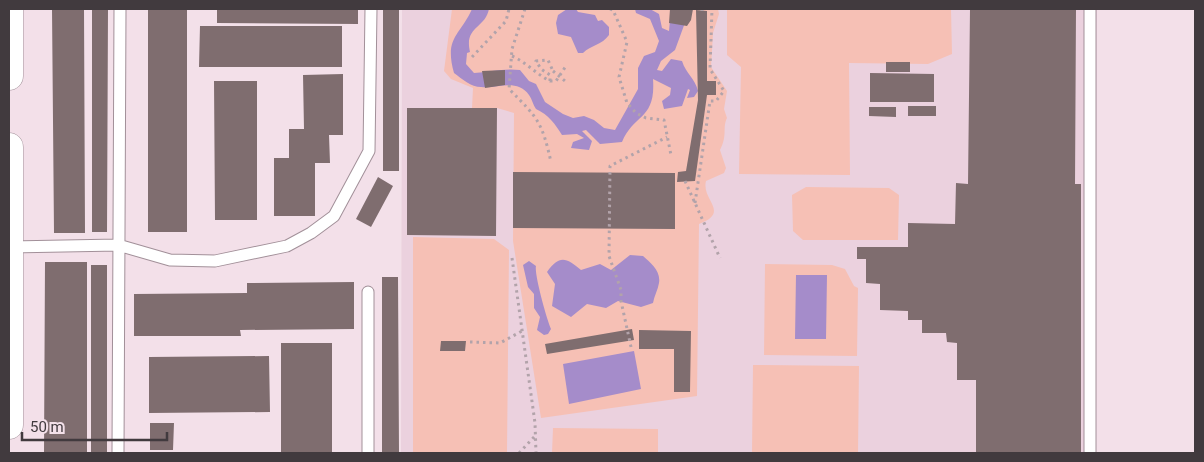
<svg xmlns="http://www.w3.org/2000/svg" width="1204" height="462" font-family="Roboto,sans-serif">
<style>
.built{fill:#ebd1de}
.green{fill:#f6c0b5}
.water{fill:#a58cca}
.building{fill:#7f6d6f}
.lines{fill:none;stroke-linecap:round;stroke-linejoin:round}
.lane-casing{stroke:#a29099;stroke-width:13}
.secondary-casing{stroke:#a29099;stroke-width:29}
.path{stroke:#b2a3aa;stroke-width:3;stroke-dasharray:2.5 4;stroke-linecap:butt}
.lane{stroke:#fff;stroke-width:11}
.secondary{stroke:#fff;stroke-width:28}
.path-bridge{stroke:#b2a3aa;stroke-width:3;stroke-dasharray:2.5 4;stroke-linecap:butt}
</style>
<rect width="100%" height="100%" fill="#f3e0e9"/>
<!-- built -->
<path class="built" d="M 402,9 L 1097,9 L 1096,453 L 401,453 Z"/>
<!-- green -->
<path class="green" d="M 452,9 L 718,9 L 719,14 L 713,33 L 711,67 L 727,91 L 724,109 L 727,118 C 722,128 728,135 720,150 L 726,168 L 724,173 L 706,181 C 701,200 731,212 699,224 L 697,396 L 541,418 L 513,241 L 514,113 L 497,108 L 472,108 L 473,88 L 451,79 L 444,71 Z
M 727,9 L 951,9 L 952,54 L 928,64 L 849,63 L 850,175 L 739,174 L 741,67 L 727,55 Z
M 806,187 L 889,188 L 899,195 L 898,240 L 803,240 L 793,231 L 792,195 Z
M 413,237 L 494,239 L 509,250 L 507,453 L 413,453 Z
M 765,264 L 832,265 L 845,269 L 854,286 L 858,288 L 857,356 L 764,355 Z
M 753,365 L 859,366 L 858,453 L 752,453 Z
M 553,428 L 658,429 L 658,453 L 552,453 Z"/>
<!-- water -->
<path class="water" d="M 472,9 L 489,9 C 485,29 464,26 470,52 L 467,53 L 466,64 L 474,73 C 490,72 504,68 520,70 L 529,81 L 536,84 L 545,102 L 563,114 L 573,118 L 584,116 L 594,120 L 604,128 L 615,130 L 638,89 L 638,68 L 644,56 L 655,52 L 659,41 L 650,19 L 636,13 L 635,9 L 650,9 L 659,14 L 662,28 L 669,31 L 671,9 L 690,9 L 675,50 L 661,61 L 657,70 L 662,71 L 671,59 L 682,61 C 686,74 695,78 698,91 L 694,97 L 687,98 L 690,90 L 688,89 L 682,106 L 664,109 L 662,101 L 670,95 L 671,88 L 653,79 C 656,120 634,113 622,142 L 600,144 L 586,130 L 582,131 L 592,141 L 589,150 L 571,148 L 573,142 L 584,138 L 577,134 L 562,135 C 555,124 549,115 536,109 C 533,105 532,99 529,95 C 517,78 497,89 481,87 C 471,87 462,79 454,73 C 444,37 460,36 472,9 Z
M 567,9 L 576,9 L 578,12 L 595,15 L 598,21 L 602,20 L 609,27 L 609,35 C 602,45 591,45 583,53 L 578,53 L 571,37 L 558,34 L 556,23 L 558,15 Z
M 630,255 L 643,256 C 651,263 661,271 659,283 C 658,290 654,296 653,303 L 641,307 L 618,301 L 606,308 L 587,304 L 571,317 L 552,306 L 555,284 L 547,272 C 559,255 566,257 581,270 L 600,264 L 611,270 Z
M 529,261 L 536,266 C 534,274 547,320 551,329 L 548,334 L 544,335 L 537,330 L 540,317 L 534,308 L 534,294 L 528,287 L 523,265 Z
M 796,275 L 827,275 L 826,339 L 795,339 Z
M 634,351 L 641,389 L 569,404 L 563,364 Z"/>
<!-- building -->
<path class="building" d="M 52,9 L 84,9 L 85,233 L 54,233 Z
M 92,9 L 108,9 L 107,232 L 92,232 Z
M 148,9 L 187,9 L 187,232 L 148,232 Z
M 217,9 L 358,9 L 358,24 L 217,23 Z
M 383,9 L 399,9 L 399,171 L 383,171 Z
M 670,9 L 693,9 L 691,20 L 687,26 L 669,23 Z
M 970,9 L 1076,9 L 1075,184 L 1081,184 L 1081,453 L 976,453 L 976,380 L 957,380 L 957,343 L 947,342 L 946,333 L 922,333 L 922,320 L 908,320 L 908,311 L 880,310 L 880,284 L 866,283 L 866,259 L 857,259 L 857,247 L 908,247 L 908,223 L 955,224 L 956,183 L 968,184 Z
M 696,10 L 707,11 L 707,81 L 716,81 L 716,95 L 707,95 L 695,181 L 677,182 L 678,172 L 686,171 L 698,100 Z
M 200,26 L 342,26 L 342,67 L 199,67 Z
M 886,62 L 910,62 L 910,72 L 886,72 Z
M 505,70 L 505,85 L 485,88 L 482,71 Z
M 870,73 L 934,74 L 934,102 L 870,102 Z
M 343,74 L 343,135 L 329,135 L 330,163 L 315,163 L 315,216 L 274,216 L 274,158 L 289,158 L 289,129 L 304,129 L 303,75 Z
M 214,81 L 257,81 L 257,220 L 215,220 Z
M 908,106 L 936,106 L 936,116 L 908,116 Z
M 869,107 L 896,107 L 896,117 L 869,116 Z
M 407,108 L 497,108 L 496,236 L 407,235 Z
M 513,172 L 675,173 L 675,229 L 513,228 Z
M 378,177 L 393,186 L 371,227 L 356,219 Z
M 45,262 L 87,262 L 87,453 L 44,453 Z
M 91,265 L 107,265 L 107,453 L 91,453 Z
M 382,277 L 398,277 L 399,453 L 382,453 Z
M 354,282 L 354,329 L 240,330 L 241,336 L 134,336 L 134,294 L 247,293 L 247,283 Z
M 632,329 L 634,340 L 547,354 L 545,344 Z
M 639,330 L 691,331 L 690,392 L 674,392 L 674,349 L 639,349 Z
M 441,341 L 466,341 L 465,351 L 440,351 Z
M 281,343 L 332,343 L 332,453 L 281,453 Z
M 269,356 L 270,412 L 149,413 L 149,357 Z
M 150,423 L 174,423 L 173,450 L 150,450 Z"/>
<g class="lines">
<defs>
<path id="lane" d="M 10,247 L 118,245 L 170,260 L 215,261 L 287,246 L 311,233 L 334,216 L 369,151 L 371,9
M 118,453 L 120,9
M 368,453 L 368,292
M 1090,453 L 1090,9"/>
<path id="secondary" d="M 9,76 L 9,9
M 9,147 L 9,425"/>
</defs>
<!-- lane casing -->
<use href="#lane" class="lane-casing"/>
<!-- secondary casing -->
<use href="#secondary" class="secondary-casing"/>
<!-- path -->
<path class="path" d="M 525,9 L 512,49 L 509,89 C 538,118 542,122 551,162
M 610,9 L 613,10 L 627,42 L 619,77 L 627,103 L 636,113 L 646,118 L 664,120 L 671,155
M 702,9 L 702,11
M 512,56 C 526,62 536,74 550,81 L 550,75 L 541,69 L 536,61 L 548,60 L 553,71
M 472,57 L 506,21 L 509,9
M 550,81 L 556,81 L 566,66
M 685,181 L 720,258
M 695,203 L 710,101 L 716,101 L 724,91 L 710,69 L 712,9
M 512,258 L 535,423 L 536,453
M 470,342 L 500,343 L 522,331
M 631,347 L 621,301 L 621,290 L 609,256 L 610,166 L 667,137
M 519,453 L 535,436"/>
<!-- lane -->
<use href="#lane" class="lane"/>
<!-- secondary -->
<use href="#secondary" class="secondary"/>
<!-- path-bridge -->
<path class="path-bridge" d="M 553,71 L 565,81"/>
</g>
<!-- border -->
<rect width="1204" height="462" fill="none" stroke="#413a3e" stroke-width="20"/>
<!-- scale -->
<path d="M22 432v8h145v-8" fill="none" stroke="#413a3e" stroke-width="2.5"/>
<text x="30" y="432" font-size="15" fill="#413a3e" stroke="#f3e0e9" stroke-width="4" paint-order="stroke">50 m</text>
</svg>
